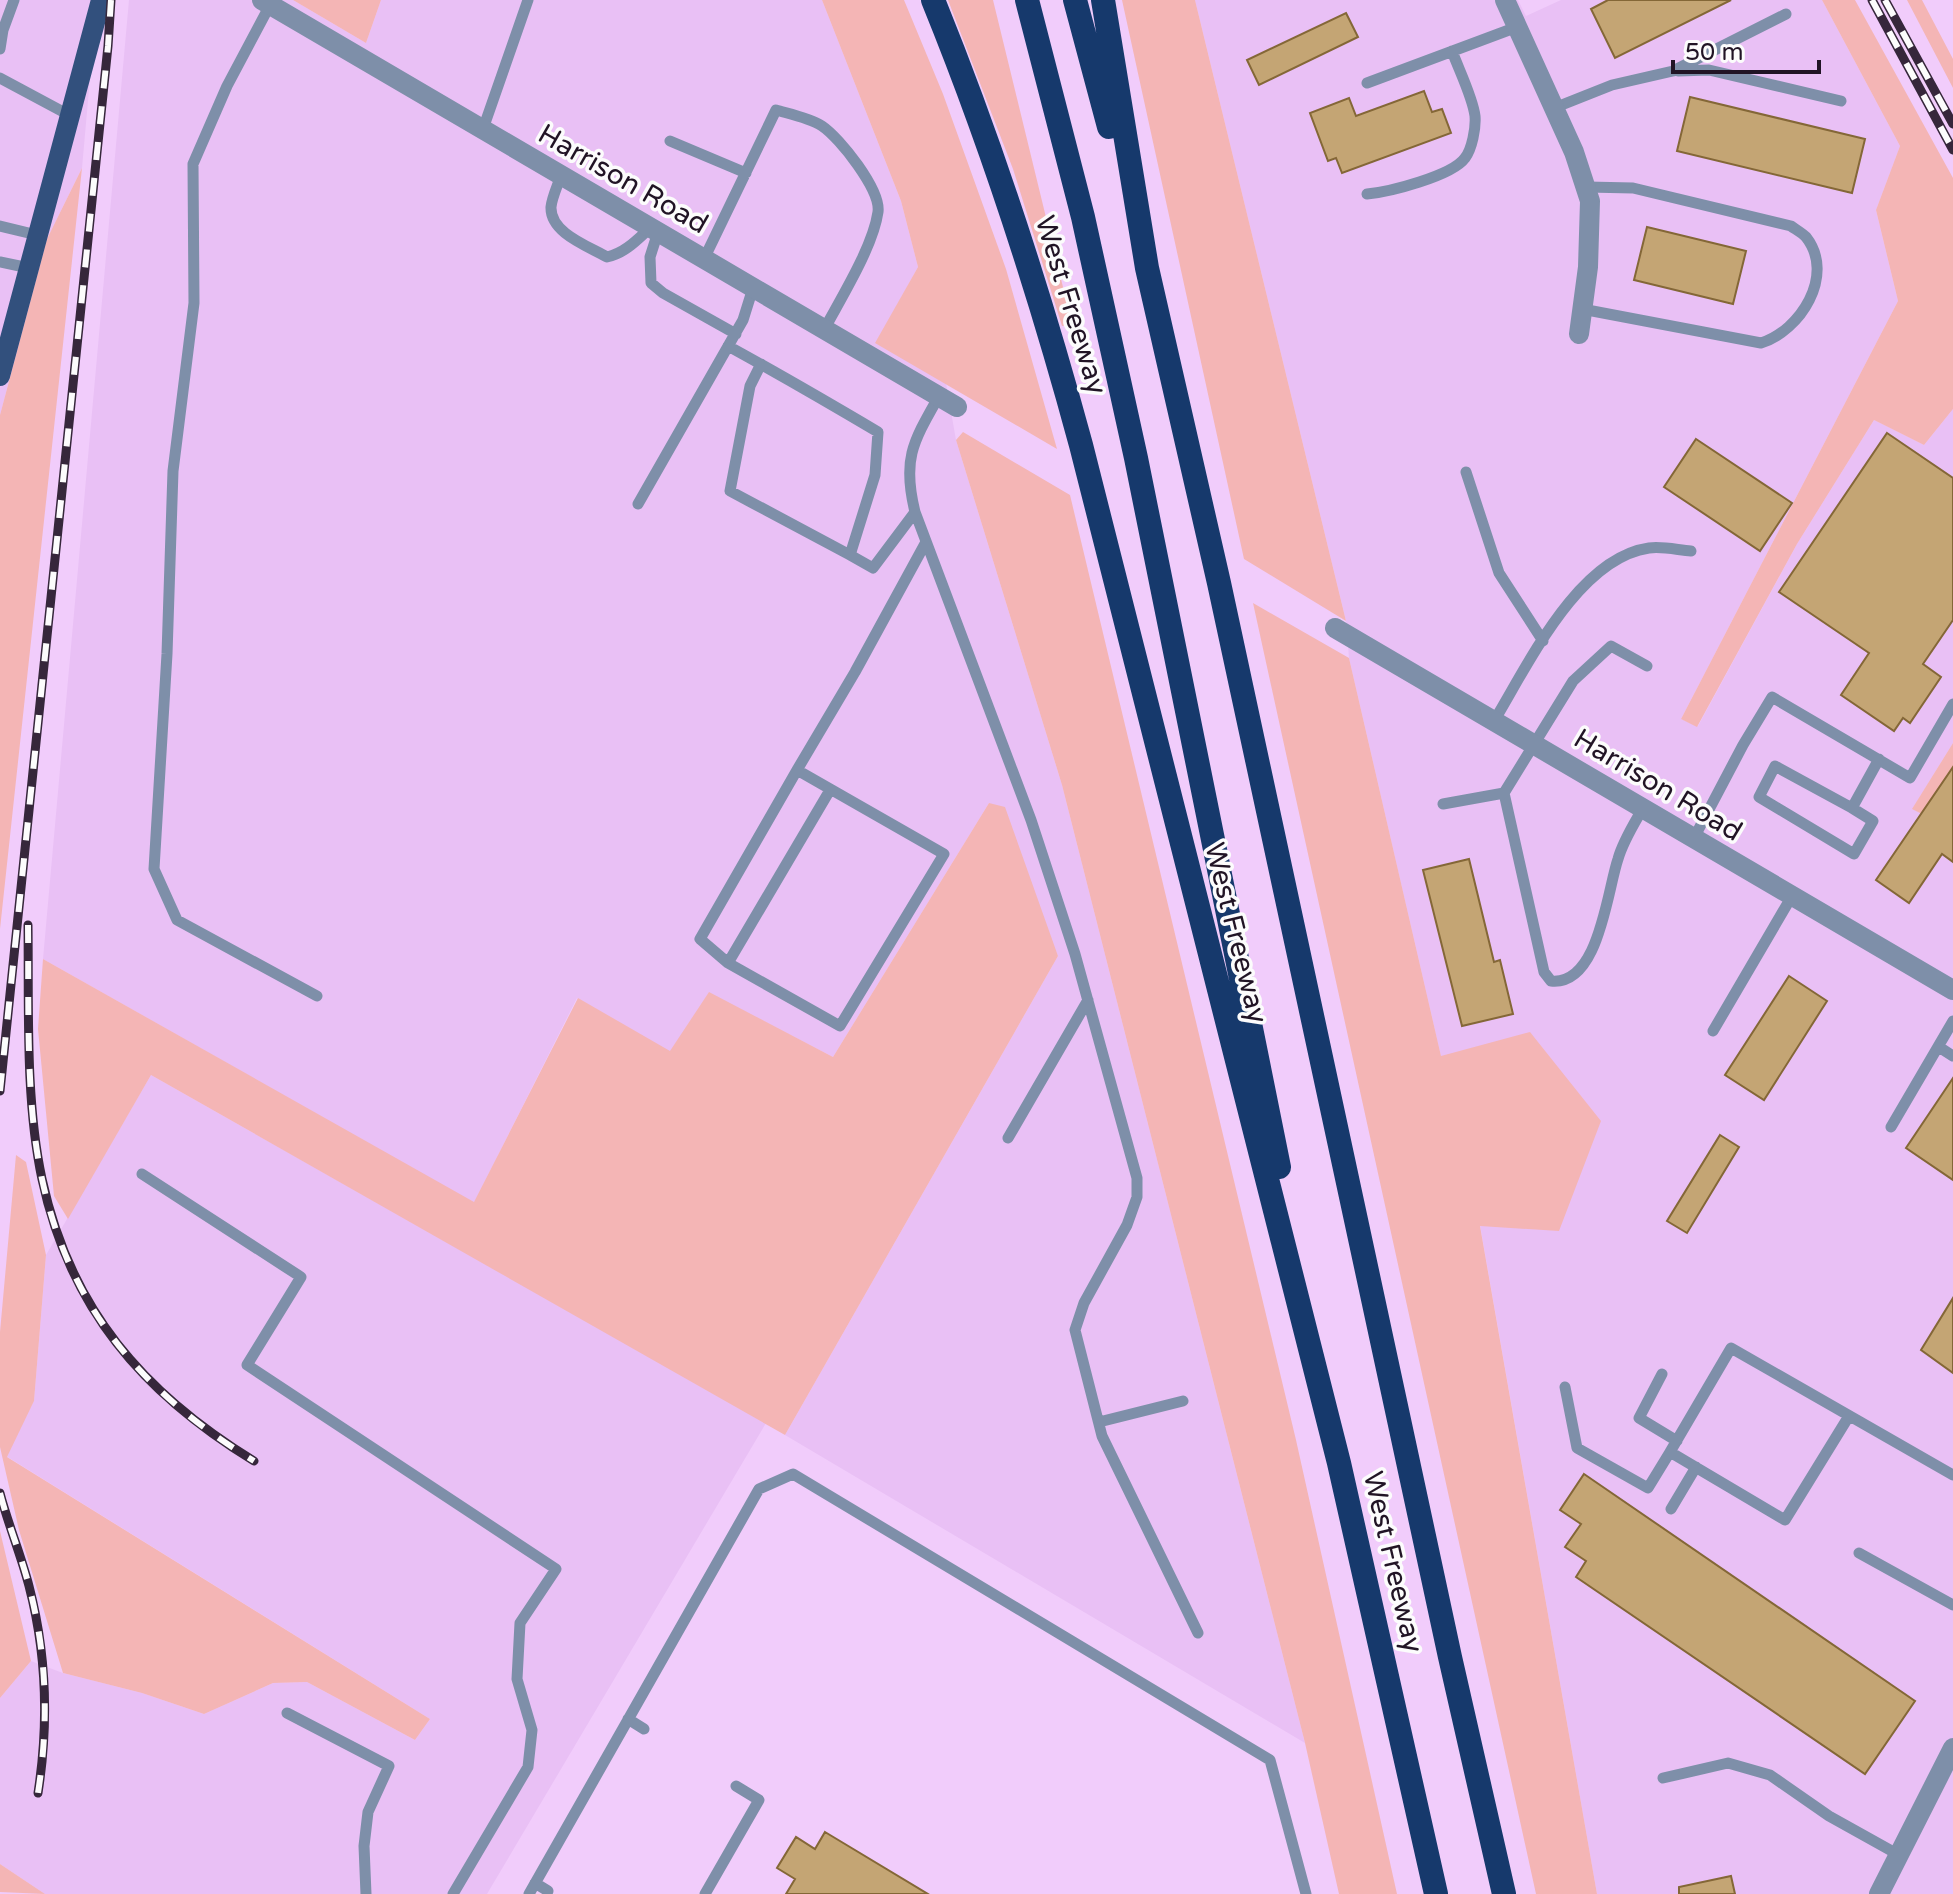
<svg xmlns="http://www.w3.org/2000/svg" width="1953" height="1894" font-family="'Varela Round',sans-serif">
<style>
.built{fill:#e9c0f5}
.green{fill:#f4b5b5}
.building{fill:#c4a574;stroke:#846737;stroke-width:2}
.lines{fill:none;stroke-linecap:round;stroke-linejoin:round}
.service{stroke:#7e8fa9;stroke-width:11}
.minor{stroke:#7e8fa9;stroke-width:20}
.primary{stroke:#32507d;stroke-width:20}
.motorway{stroke:#16396c;stroke-width:24}
.rail-casing{stroke:#36273b;stroke-width:9}
.rail{stroke:#fcfcfc;stroke-width:6;stroke-dasharray:18;stroke-linecap:butt}
.labels{text-anchor:middle;dominant-baseline:central;stroke-width:7;stroke-linejoin:round;paint-order:stroke}
.street-label{font-size:28px;fill:#211425;stroke:#fcfcfc}
</style>
<rect width="100%" height="100%" fill="#f1ccfb"/>
<!-- built -->
<path class="built" d="M 0,0 L 97,0 L 82,168 L 47,239 L 0,415 Z
M 129,0 L 293,0 L 366,43 L 381,0 L 822,0 L 901,201 L 918,267 L 876,343 L 946,383 L 956,440 L 1062,785 L 1305,1743 L 785,1435 L 1058,956 L 989,803 L 833,1057 L 709,993 L 670,1052 L 577,998 L 474,1203 L 43,959 Z
M 1195,0 L 1518,0 L 1526,16 L 1561,0 L 1822,0 L 1900,146 L 1876,210 L 1898,301 L 1681,719 L 1698,726 L 1797,544 L 1874,420 L 1924,445 L 1953,409 L 1953,743 L 1913,808 L 1924,815 L 1953,767 L 1953,1894 L 1597,1894 L 1480,1225 L 1349,658 L 1346,621 Z
M 151,1075 L 766,1423 L 487,1894 L 45,1894 L 0,1864 L 0,1698 L 31,1661 L 63,1673 L 142,1693 L 204,1714 L 273,1683 L 307,1682 L 415,1740 L 430,1719 L 6,1456 L 34,1401 L 46,1255 Z"/>
<!-- green -->
<path class="green" d="M 293,0 L 381,0 L 366,43 Z
M 822,0 L 904,0 L 943,94 L 1006,269 L 1057,449 L 875,343 L 918,267 L 901,201 Z
M 948,0 L 993,0 L 1072,324 L 1062,326 L 1013,169 Z
M 1122,0 L 1195,0 L 1346,621 L 1244,559 Z
M 1822,0 L 1855,0 L 1953,178 L 1953,409 L 1924,445 L 1874,420 L 1797,544 L 1697,727 L 1681,719 L 1898,301 L 1876,210 L 1900,146 Z
M 1907,0 L 1922,0 L 1953,59 L 1953,88 Z
M 82,168 L 0,929 L 0,415 L 47,239 Z
M 963,432 L 1070,495 L 1296,1440 L 1397,1894 L 1339,1894 L 1305,1743 L 1062,785 L 956,440 Z
M 1253,603 L 1349,658 L 1441,1056 L 1530,1032 L 1601,1121 L 1559,1231 L 1480,1226 L 1597,1894 L 1536,1894 Z
M 1953,743 L 1953,767 L 1924,815 L 1912,809 Z
M 989,803 L 1005,807 L 1058,956 L 785,1435 L 151,1075 L 68,1219 L 54,1196 L 38,1029 L 43,959 L 474,1202 L 578,998 L 670,1051 L 709,992 L 833,1057 Z
M 16,1155 L 26,1162 L 46,1255 L 34,1401 L 7,1457 L 430,1719 L 415,1740 L 307,1682 L 273,1683 L 204,1714 L 142,1693 L 63,1673 L 19,1530 L 0,1447 L 0,1332 Z
M 0,1531 L 31,1661 L 0,1698 Z
M 0,1864 L 45,1894 L 0,1892 Z"/>
<!-- building -->
<path class="building" d="M 1608,0 L 1731,0 L 1615,58 L 1591,9 Z
M 1346,13 L 1358,37 L 1259,85 L 1247,60 Z
M 1424,91 L 1432,112 L 1442,109 L 1451,133 L 1342,173 L 1336,158 L 1328,161 L 1310,113 L 1349,98 L 1356,116 Z
M 1690,97 L 1865,139 L 1852,193 L 1677,151 Z
M 1647,227 L 1746,251 L 1733,304 L 1634,280 Z
M 1887,433 L 1953,478 L 1953,620 L 1923,664 L 1941,677 L 1910,723 L 1903,718 L 1894,731 L 1841,695 L 1869,653 L 1779,592 Z
M 1696,439 L 1792,503 L 1760,551 L 1664,487 Z
M 1953,767 L 1953,862 L 1942,854 L 1909,903 L 1876,880 Z
M 1469,859 L 1494,962 L 1500,960 L 1513,1014 L 1462,1026 L 1423,870 Z
M 1789,976 L 1827,1001 L 1764,1100 L 1725,1075 Z
M 1953,1078 L 1953,1180 L 1906,1148 Z
M 1720,1135 L 1739,1147 L 1687,1233 L 1667,1221 Z
M 1953,1298 L 1953,1373 L 1921,1350 Z
M 1584,1474 L 1915,1701 L 1865,1774 L 1576,1577 L 1586,1561 L 1565,1547 L 1581,1524 L 1560,1510 Z
M 825,1832 L 928,1894 L 786,1894 L 795,1879 L 777,1868 L 796,1837 L 815,1849 Z
M 1731,1876 L 1735,1894 L 1679,1894 L 1679,1887 Z"/>
<g class="lines">
<!-- service -->
<path class="service" d="M 270,5 L 227,86 L 193,164 L 194,303 L 173,471 L 167,654 L 154,869 L 177,920 L 317,996
M 0,49 L 3,30 L 14,0
M 1678,71 L 1709,70 L 1841,101
M 0,78 L 69,115
M 1367,83 L 1517,27
M 1554,108 L 1612,85 L 1673,71 L 1786,14
M 483,129 L 528,0
M 670,141 L 746,173
M 561,175 C 558,185 552,197 551,207 C 550,233 588,246 607,257 C 625,253 637,240 650,228
M 1367,194 C 1389,192 1452,176 1465,158 C 1472,149 1476,128 1475,116 C 1473,98 1459,70 1452,51
M 0,226 L 37,235
M 658,232 L 650,257 L 651,283 L 663,293 L 736,334
M 704,259 L 776,110 C 790,114 810,118 822,126 C 840,138 881,190 878,212 C 873,247 841,298 824,330
M 0,262 L 29,268
M 1582,309 L 1761,343 C 1800,331 1836,275 1806,237 C 1802,233 1795,229 1791,226 L 1633,188 L 1587,187
M 728,346 C 779,374 829,403 878,432 L 875,475 L 850,555 L 730,491 L 750,386 L 761,364
M 939,396 C 913,442 902,459 915,512 L 1031,820 L 1075,954 L 1137,1178 L 1137,1197 L 1127,1225 L 1084,1303 L 1075,1330 L 1102,1436 L 1198,1633
M 1466,472 L 1499,573 L 1543,641
M 638,504 L 743,320 L 753,288
M 850,555 L 873,568 L 915,512
M 1494,721 C 1528,665 1578,558 1649,548 C 1662,546 1678,550 1691,551
M 797,770 L 944,854 L 840,1026 L 728,963 L 700,939 L 793,777 L 797,770 L 855,672 L 926,542
M 1443,804 L 1504,793
M 1643,808 C 1634,824 1623,841 1618,859 C 1607,891 1599,986 1551,981 L 1544,972 L 1504,793 L 1573,681 L 1611,646 L 1647,666
M 1852,808 L 1873,821 L 1854,854 L 1759,797 L 1775,766 L 1852,808 L 1879,759
M 1694,838 L 1743,745 L 1772,697 L 1910,778 L 1953,704
M 728,963 L 830,790
M 1713,1031 L 1792,896
M 1939,1047 L 1953,1056
M 1891,1127 L 1953,1021
M 1008,1138 L 1088,1000
M 142,1174 L 301,1277 L 247,1365 L 556,1569 L 520,1623 L 517,1679 L 532,1730 L 528,1767 L 453,1894
M 1662,1374 L 1639,1418 L 1677,1441
M 1565,1387 L 1577,1448 L 1648,1488 L 1670,1452 L 1785,1520 L 1849,1416
M 1099,1422 L 1183,1401
M 1670,1452 L 1731,1348 L 1953,1475
M 1671,1509 L 1696,1467
M 1859,1553 L 1953,1605
M 287,1713 L 389,1766 L 368,1812 L 364,1846 L 366,1894
M 628,1719 L 644,1729
M 1663,1778 L 1728,1763 L 1770,1775 L 1829,1816 L 1899,1855
M 535,1883 L 548,1891
M 529,1894 L 759,1489 L 793,1474 L 1270,1760 L 1306,1894
M 705,1894 L 759,1800 L 736,1786"/>
<!-- minor -->
<path class="minor" d="M 262,0 L 957,407
M 1505,0 L 1574,152 L 1590,201 L 1588,267 L 1579,334
M 1335,628 L 1953,990
M 1879,1894 L 1953,1748"/>
<!-- primary -->
<path class="primary" d="M 0,376 L 101,0"/>
<!-- motorway -->
<path class="motorway" d="M 933,0 C 992,145 1040,294 1081,445 L 1339,1463 L 1436,1894
M 1027,0 L 1083,217 L 1136,458 L 1279,1167
M 1075,0 L 1109,127
M 1103,0 L 1147,268 L 1219,583 L 1450,1657 L 1504,1894"/>
<defs>
<path id="rail" d="M 1872,0 L 1953,150
M 1885,0 L 1953,124
M 28,925 C 29,1007 25,1099 42,1179 C 70,1309 143,1393 254,1461
M 0,1091 L 108,46 L 111,0
M 0,1493 C 8,1524 21,1555 29,1586 C 47,1655 49,1722 38,1793"/>
</defs>
<!-- rail casing -->
<use href="#rail" class="rail-casing"/>
<!-- rail -->
<use href="#rail" class="rail"/>
</g>
<g class="labels">
<!-- street labels -->
<g class="street-label">
<text transform="translate(623 179) rotate(30)">Harrison Road</text>
<text transform="translate(1071 305) rotate(73)">West Freeway</text>
<text transform="translate(1658 785) rotate(31)">Harrison Road</text>
<text transform="translate(1236 933) rotate(76)">West Freeway</text>
<text transform="translate(1393 1562) rotate(77)">West Freeway</text>
</g>
</g>
<!-- scale -->
<path d="M1673 60v12h146v-12" fill="none" stroke="#211425" stroke-width="4"/>
<text x="1685" y="60" font-size="24" fill="#211425" stroke="#fcfcfc" stroke-width="6" paint-order="stroke">50 m</text>
</svg>
